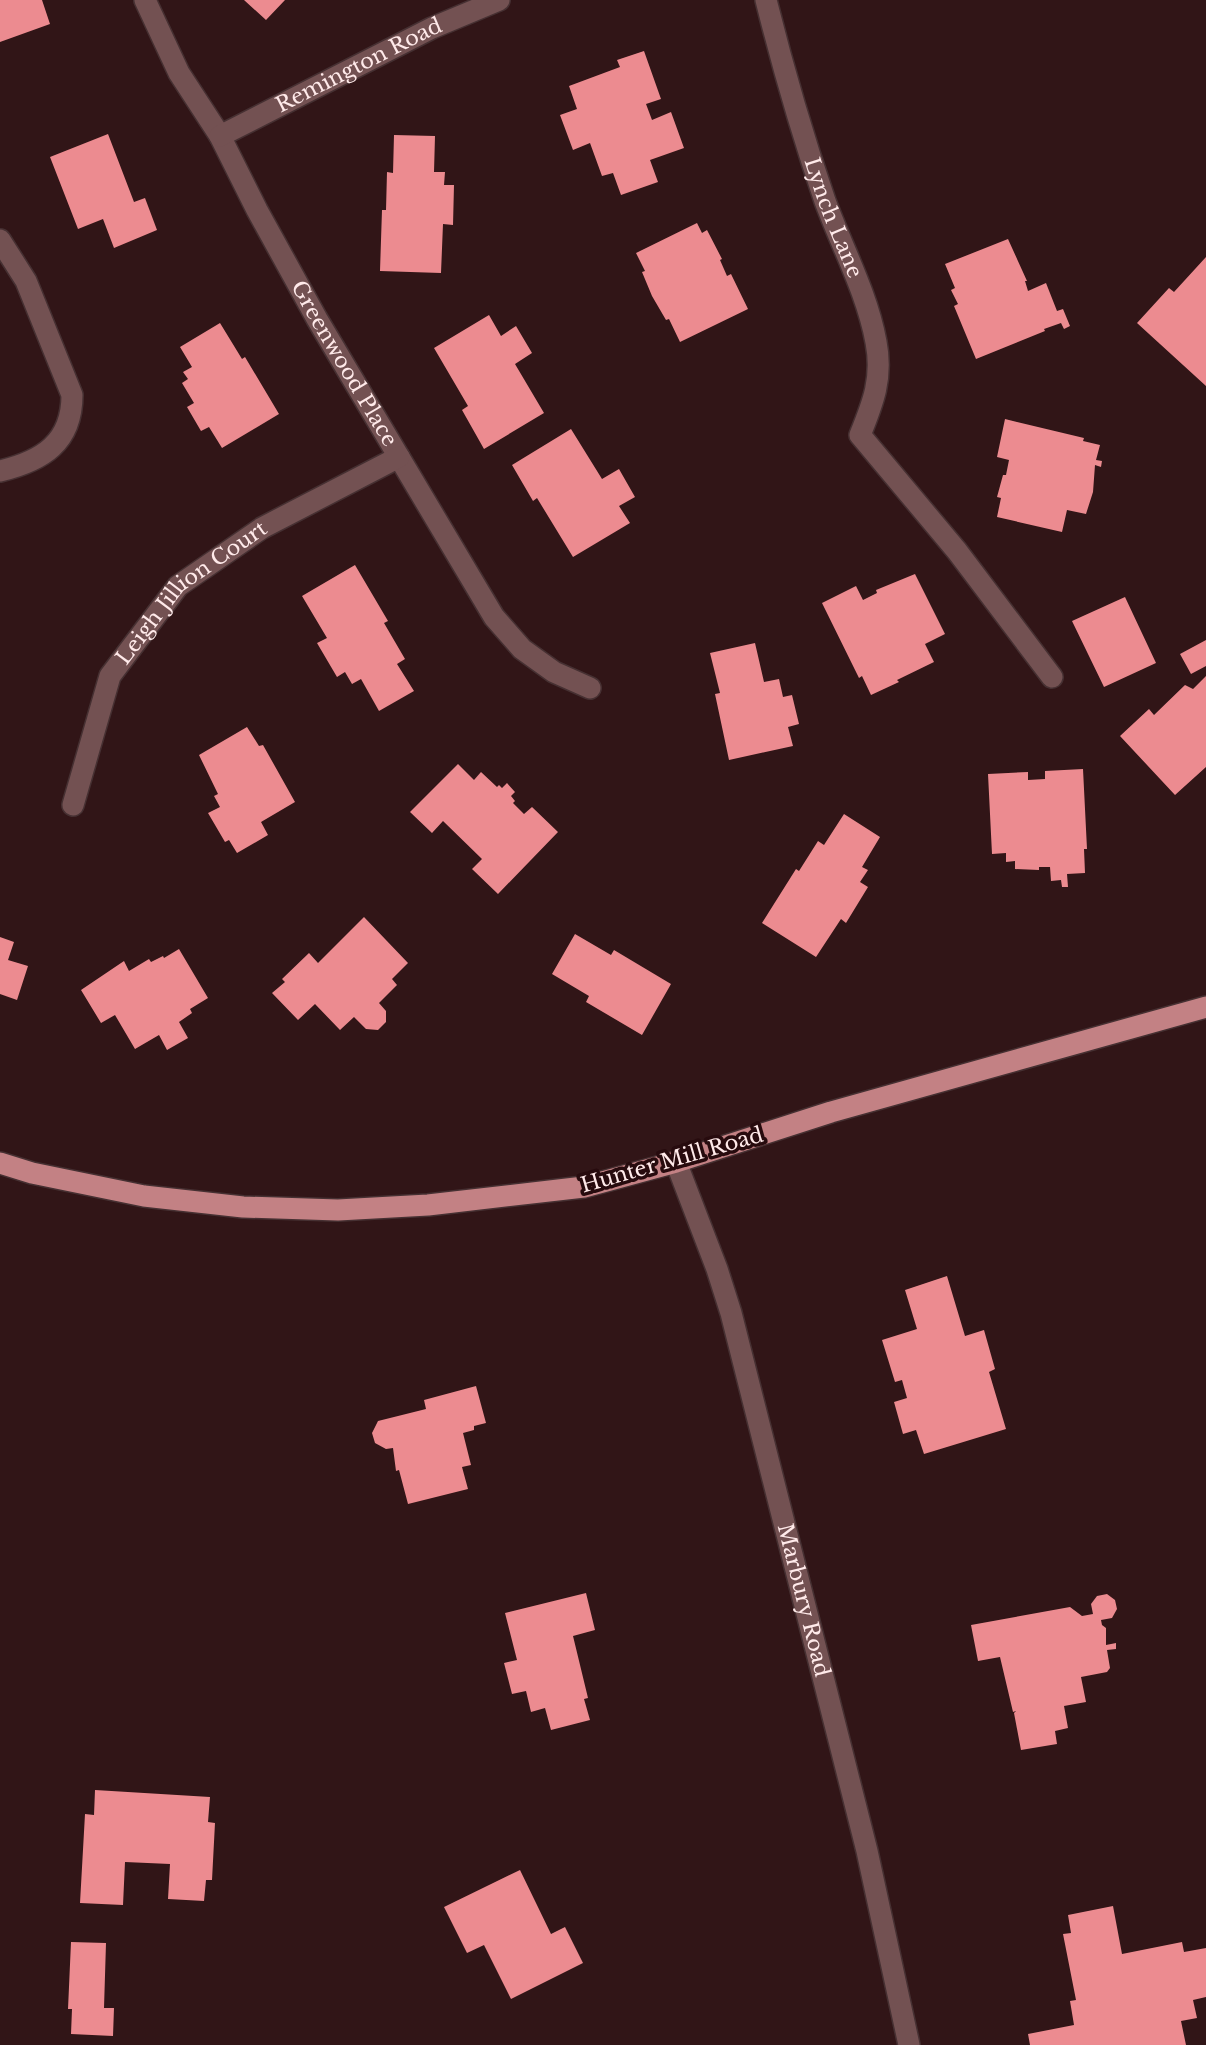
<svg xmlns="http://www.w3.org/2000/svg" width="1206" height="2045" font-family="'Libre Baskerville',serif">
<style>
.building{fill:#ec8b90}
.lines{fill:none;stroke-linecap:round;stroke-linejoin:round}
.minor-casing{stroke:#463032;stroke-width:24}
.major-casing{stroke:#463032;stroke-width:24}
.minor{stroke:#735152;stroke-width:21}
.major{stroke:#c38184;stroke-width:21}
.labels{text-anchor:middle;dominant-baseline:central;stroke-width:7;stroke-linejoin:round;paint-order:stroke}
.street-label{font-size:21px;fill:#ffeaea;stroke:#270b0e}
</style>
<rect width="100%" height="100%" fill="#311517"/>
<!-- building -->
<path class="building" d="M 0,0 L 42,0 L 50,24 L 0,42 Z
M 244,0 L 285,0 L 266,20 Z
M 644,51 L 661,99 L 646,104 L 652,120 L 671,112 L 684,148 L 650,160 L 658,182 L 621,195 L 613,173 L 602,176 L 590,143 L 573,150 L 560,115 L 577,109 L 569,86 L 620,67 L 617,60 Z
M 108,134 L 134,202 L 145,198 L 157,230 L 114,248 L 103,219 L 78,229 L 50,157 Z
M 394,135 L 435,136 L 434,172 L 445,172 L 444,185 L 454,185 L 453,225 L 443,224 L 441,273 L 380,271 L 382,210 L 386,210 L 387,172 L 393,173 Z
M 697,223 L 702,233 L 707,230 L 722,259 L 720,260 L 727,276 L 731,274 L 748,309 L 680,342 L 669,319 L 666,320 L 652,296 L 642,272 L 645,271 L 636,253 Z
M 1008,239 L 1027,281 L 1025,281 L 1028,291 L 1046,283 L 1057,311 L 1063,309 L 1070,326 L 1064,329 L 1061,323 L 1044,329 L 1045,331 L 976,359 L 954,306 L 958,304 L 951,290 L 955,288 L 945,264 Z
M 1206,257 L 1206,386 L 1137,323 L 1169,288 L 1174,292 Z
M 489,315 L 501,336 L 516,326 L 532,353 L 515,364 L 544,413 L 484,449 L 462,410 L 468,406 L 434,348 Z
M 220,323 L 242,359 L 245,357 L 279,414 L 222,448 L 209,427 L 201,431 L 187,407 L 194,403 L 182,383 L 188,379 L 183,372 L 192,367 L 180,347 Z
M 1005,419 L 1084,438 L 1083,441 L 1100,445 L 1096,460 L 1102,461 L 1101,467 L 1095,465 L 1093,492 L 1086,514 L 1067,510 L 1062,532 L 997,517 L 1001,498 L 997,497 L 1003,475 L 1006,475 L 1009,460 L 997,457 Z
M 571,429 L 602,479 L 619,469 L 635,497 L 619,506 L 630,523 L 573,557 L 537,498 L 533,501 L 512,465 Z
M 355,565 L 388,621 L 384,623 L 405,659 L 397,664 L 414,691 L 379,711 L 361,679 L 352,684 L 345,672 L 337,677 L 317,643 L 327,638 L 302,596 Z
M 915,574 L 945,634 L 925,644 L 934,662 L 897,680 L 899,682 L 871,695 L 862,676 L 859,678 L 822,603 L 856,586 L 863,600 L 877,593 L 876,590 Z
M 1125,597 L 1156,663 L 1104,687 L 1072,621 Z
M 1206,640 L 1206,666 L 1191,674 L 1180,654 Z
M 755,643 L 764,682 L 779,679 L 783,697 L 792,695 L 799,724 L 788,727 L 793,746 L 729,760 L 715,694 L 720,693 L 710,653 Z
M 1206,676 L 1206,767 L 1175,795 L 1120,736 L 1149,709 L 1154,715 L 1185,685 L 1193,689 Z
M 247,727 L 259,746 L 263,745 L 295,802 L 261,822 L 268,835 L 237,853 L 229,840 L 225,842 L 208,813 L 220,807 L 214,796 L 218,794 L 199,755 Z
M 458,764 L 474,780 L 481,772 L 497,787 L 499,785 L 502,788 L 507,783 L 515,792 L 511,796 L 515,801 L 513,803 L 524,814 L 532,807 L 558,832 L 498,894 L 472,869 L 482,859 L 443,821 L 432,833 L 410,812 Z
M 1083,769 L 1087,849 L 1084,849 L 1085,873 L 1067,874 L 1068,887 L 1062,887 L 1061,880 L 1051,881 L 1050,867 L 1039,867 L 1039,870 L 1015,869 L 1015,861 L 1006,862 L 1006,853 L 992,854 L 988,774 L 1028,772 L 1028,780 L 1045,779 L 1045,771 Z
M 844,814 L 880,837 L 862,867 L 868,870 L 860,882 L 868,887 L 846,923 L 841,919 L 816,957 L 762,923 L 796,869 L 799,871 L 818,841 L 824,845 Z
M 364,917 L 408,963 L 392,979 L 397,985 L 379,1003 L 386,1011 L 386,1022 L 378,1030 L 366,1029 L 354,1017 L 340,1030 L 315,1004 L 298,1020 L 272,993 L 285,982 L 282,979 L 309,953 L 318,963 Z
M 575,934 L 611,955 L 614,950 L 671,984 L 642,1035 L 586,1002 L 589,996 L 552,974 Z
M 0,937 L 14,942 L 8,960 L 28,966 L 17,1000 L 0,994 Z
M 179,949 L 208,998 L 190,1009 L 192,1013 L 179,1022 L 188,1038 L 167,1050 L 159,1035 L 135,1049 L 115,1015 L 101,1023 L 81,990 L 124,961 L 129,971 L 149,959 L 151,962 L 163,956 L 164,958 Z
M 947,1276 L 965,1336 L 984,1330 L 995,1369 L 989,1372 L 1006,1429 L 924,1454 L 916,1430 L 903,1434 L 894,1402 L 907,1398 L 902,1380 L 895,1382 L 882,1340 L 917,1329 L 905,1290 Z
M 476,1386 L 486,1423 L 474,1426 L 474,1430 L 463,1433 L 471,1465 L 462,1467 L 468,1489 L 408,1504 L 399,1470 L 396,1471 L 393,1448 L 386,1449 L 375,1443 L 372,1433 L 378,1421 L 426,1409 L 424,1400 Z
M 586,1593 L 595,1630 L 573,1636 L 588,1698 L 584,1699 L 590,1720 L 551,1730 L 545,1708 L 531,1712 L 526,1691 L 512,1694 L 504,1663 L 517,1660 L 505,1613 Z
M 1107,1594 L 1115,1600 L 1117,1609 L 1112,1618 L 1101,1620 L 1102,1625 L 1106,1628 L 1106,1645 L 1116,1643 L 1116,1649 L 1107,1650 L 1110,1668 L 1107,1672 L 1081,1677 L 1086,1702 L 1064,1706 L 1068,1728 L 1055,1731 L 1057,1744 L 1021,1750 L 1014,1713 L 1016,1711 L 1013,1712 L 1000,1657 L 978,1661 L 971,1625 L 1070,1607 L 1082,1616 L 1093,1614 L 1091,1604 L 1097,1596 Z
M 95,1790 L 210,1797 L 208,1822 L 215,1823 L 212,1880 L 206,1880 L 204,1901 L 168,1899 L 170,1864 L 125,1862 L 123,1905 L 80,1903 L 85,1814 L 94,1815 Z
M 520,1870 L 551,1934 L 565,1927 L 583,1963 L 511,1999 L 484,1945 L 467,1953 L 444,1907 Z
M 1113,1906 L 1122,1954 L 1182,1942 L 1184,1952 L 1206,1948 L 1206,1997 L 1193,2000 L 1197,2018 L 1181,2021 L 1186,2045 L 1030,2045 L 1028,2034 L 1074,2025 L 1070,2001 L 1076,2000 L 1063,1934 L 1071,1933 L 1068,1915 Z
M 71,1942 L 106,1943 L 104,2008 L 114,2008 L 113,2036 L 71,2034 L 72,2009 L 68,2009 Z"/>
<g class="lines">
<defs>
<g id="minor">
<path id="s1" d="M 145,0 L 179,73 L 220,136 L 257,210 L 317,319 L 494,617 L 522,649 L 554,672 L 590,688"/>
<path id="s2" d="M 766,0 C 783,68 802,134 825,201 C 842,247 867,293 876,342 C 883,378 873,403 860,435 L 957,551 L 1052,677"/>
<path id="s3" d="M 220,136 L 432,28 L 499,0"/>
<path d="M 0,240 L 26,281 L 72,395 C 72,443 42,461 0,471"/>
<path id="s4" d="M 73,805 L 110,676 L 178,586 L 262,528 L 399,457"/>
<path id="s5" d="M 676,1162 L 717,1269 L 731,1313 L 867,1851 L 909,2045"/>
</g>
<path id="major" d="M 0,1163 L 32,1173 L 144,1196 L 243,1207 L 338,1210 L 428,1205 L 584,1187 L 676,1162 L 831,1112 L 1206,1007"/>
</defs>
<!-- minor casing -->
<use href="#minor" class="minor-casing"/>
<!-- major casing -->
<use href="#major" class="major-casing"/>
<!-- minor -->
<use href="#minor" class="minor"/>
<!-- major -->
<use href="#major" class="major"/>
</g>
<g class="labels">
<!-- street labels -->
<g class="street-label">
<text stroke="none"><textPath href="#s3" startOffset="156">Remington Road</textPath></text>
<text stroke="none"><textPath href="#s2" startOffset="228">Lynch Lane</textPath></text>
<text stroke="none"><textPath href="#s1" startOffset="415">Greenwood Place</textPath></text>
<text stroke="none"><textPath href="#s4" startOffset="252">Leigh Jillion Court</textPath></text>
<text transform="translate(672 1160) rotate(-16)">Hunter Mill Road</text>
<text stroke="none"><textPath href="#s5" startOffset="457">Marbury Road</textPath></text>
</g>
</g>
</svg>
